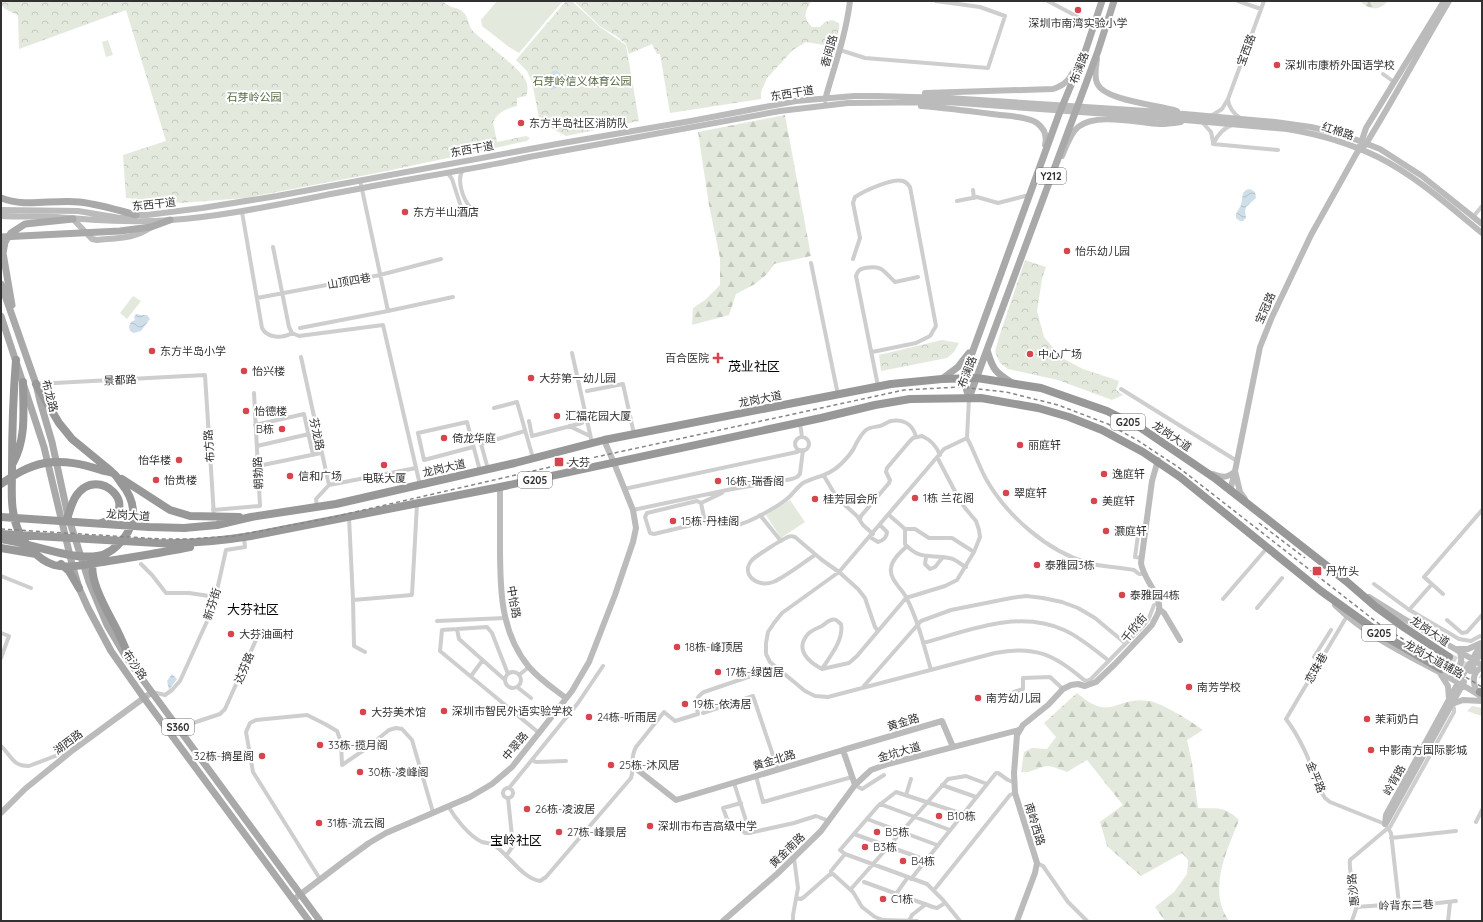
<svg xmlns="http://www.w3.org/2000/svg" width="1483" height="922" font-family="Quicksand,'Noto Sans SC',sans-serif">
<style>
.green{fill:#e4e9de}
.forest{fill:url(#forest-firs)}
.park{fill:url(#park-crowns)}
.water{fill:url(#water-waves)}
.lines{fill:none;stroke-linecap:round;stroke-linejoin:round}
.highway-tunnel{stroke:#d6d6d6;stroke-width:8;stroke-dasharray:8 4;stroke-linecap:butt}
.street{stroke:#cecece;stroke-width:4}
.secondary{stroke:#bbb;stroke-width:6}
.primary{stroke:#a9a9a9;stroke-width:7}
.highway{stroke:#989898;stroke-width:8}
.rail{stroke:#868686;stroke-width:1.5;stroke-dasharray:4 3;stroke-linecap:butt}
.poi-dot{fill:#d7444e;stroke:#fff;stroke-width:1.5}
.labels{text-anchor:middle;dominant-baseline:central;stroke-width:4;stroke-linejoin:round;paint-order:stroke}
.shield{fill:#fff;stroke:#6f6f6f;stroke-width:1}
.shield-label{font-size:10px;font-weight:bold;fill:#313131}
.poi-label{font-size:11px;fill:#313131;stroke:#fff;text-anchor:start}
.street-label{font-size:11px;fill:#313131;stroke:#fff}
.park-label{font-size:11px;fill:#546941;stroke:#fff}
.quarter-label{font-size:13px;fill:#000;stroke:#fff}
</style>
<defs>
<pattern id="forest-firs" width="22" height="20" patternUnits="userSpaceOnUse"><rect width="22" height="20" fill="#e4e9de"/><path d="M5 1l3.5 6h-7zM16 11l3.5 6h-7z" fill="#c4c8bf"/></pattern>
<pattern id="park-crowns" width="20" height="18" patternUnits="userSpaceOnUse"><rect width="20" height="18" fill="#e4e9de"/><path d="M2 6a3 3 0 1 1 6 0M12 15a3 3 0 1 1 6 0" fill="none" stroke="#c4c8bf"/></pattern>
<pattern id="water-waves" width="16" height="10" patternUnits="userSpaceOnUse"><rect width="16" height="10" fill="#cfdfea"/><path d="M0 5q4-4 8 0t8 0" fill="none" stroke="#b2c0c9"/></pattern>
</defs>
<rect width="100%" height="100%" fill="#fff"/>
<!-- green -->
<path class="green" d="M 497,1 L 561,1 L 562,2 L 519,53 L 509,47 L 482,26 L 481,20 Z
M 108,40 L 113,55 L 106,57 L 102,42 Z
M 133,296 L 141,301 L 127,319 L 120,313 Z
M 790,500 L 805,522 L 781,538 L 766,515 Z"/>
<!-- forest -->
<path class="forest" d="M 1362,1 L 1388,1 C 1380,10 1372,11 1362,3 Z
M 785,115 L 811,256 L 774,264 L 767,274 L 755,284 L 736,294 L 729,315 L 692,325 L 693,308 L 705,300 L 720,285 L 720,258 L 709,205 L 698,132 Z
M 1077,693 C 1111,723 1116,696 1149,701 C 1162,703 1191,721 1203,730 L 1187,740 L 1192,763 L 1198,808 C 1217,809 1224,805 1239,820 C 1227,851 1207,889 1229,921 L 1165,921 L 1155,907 L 1174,892 L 1187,874 L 1188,860 L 1182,853 L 1141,876 L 1107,846 L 1100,822 L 1123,805 L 1087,760 L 1067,772 C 1062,770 1054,767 1049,766 C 1038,766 1031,774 1021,772 L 1024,752 L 1032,748 L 1047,749 L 1056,737 L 1044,723 Z"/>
<!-- park -->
<path class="park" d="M 1,1 L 443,1 C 448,9 459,6 464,13 C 469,18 468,27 474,32 C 485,43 521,69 526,81 C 528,85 528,92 526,96 L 517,98 L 517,106 C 506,109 499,111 493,122 L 497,142 L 526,136 L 530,138 L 527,141 L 382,172 L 245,198 L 181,203 L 126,198 L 123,155 L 166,141 L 126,10 L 19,49 L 18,15 L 5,9 L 1,4 Z
M 566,1 L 572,1 L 600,27 L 626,45 L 639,121 L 566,136 L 544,124 L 539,118 L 532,82 L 527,71 L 516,60 Z
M 574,1 L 811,1 C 805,13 802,17 812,27 L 820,27 L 825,22 L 832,20 L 839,23 C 841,33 833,44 826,51 L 823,50 L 824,45 L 806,42 L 793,50 L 767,78 L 761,92 L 761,99 L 670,113 L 660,54 L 657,54 L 652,44 L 629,54 L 626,44 L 615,35 L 601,27 Z
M 1025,260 L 1046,267 L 1042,279 L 1037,311 L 1044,337 L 1062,358 L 1083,369 L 1119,381 L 1116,390 L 1123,395 L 1112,400 L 1058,380 L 1008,369 L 1000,363 L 995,352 L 999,337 Z
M 942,340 L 959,343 L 954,352 L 947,358 L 881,371 L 879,355 Z
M 1472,706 L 1482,708 L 1482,716 L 1467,711 Z"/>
<!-- water -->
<path class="water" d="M 556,70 L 561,74 C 562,80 558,88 552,90 L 549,86 L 547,81 L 552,71 Z
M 1250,189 L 1255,192 L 1256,198 L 1246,207 L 1245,211 L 1246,218 L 1243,221 L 1240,221 L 1236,218 L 1236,214 L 1241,205 L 1243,193 L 1246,190 Z
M 136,314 L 141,315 L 147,315 L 150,319 L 141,331 L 134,333 L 130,331 L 129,326 L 131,322 L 135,320 L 134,317 Z
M 172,674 L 177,679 L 169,690 L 167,681 Z"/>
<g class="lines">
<!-- highway-tunnel -->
<path class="highway-tunnel" d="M 1449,657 L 1482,675"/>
<!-- street -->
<path class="street" d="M 1048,1 L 1093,25
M 1238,1 L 1261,9
M 840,50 L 865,58 L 988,68 L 1005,16 L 980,7 L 936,1
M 1383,74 L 1394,82
M 1228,100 C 1229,108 1233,113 1240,118
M 1211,116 L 1222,109 L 1228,99 L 1264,1
M 1202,122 L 1211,132 L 1213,142
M 1213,144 L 1278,150
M 1213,144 C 1217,136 1223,128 1232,125
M 447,172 L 452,179 L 462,210 L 470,207 C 463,199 456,179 463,170
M 973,190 L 974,198
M 957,201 L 977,197 L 998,203 L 1029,195
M 242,212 L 262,328 C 267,338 282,339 292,333
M 1473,217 L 1482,206
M 273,247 L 289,327 L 292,333 L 299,336 L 383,325 L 420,485
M 853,259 L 860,238 L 853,203 L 855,197 C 864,191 892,178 903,181 C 906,182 908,184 910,187 L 936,326 L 930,336 L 916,343 L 872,352
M 811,263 L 838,395
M 257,298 L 380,275 L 441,259
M 388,311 L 453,297
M 300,328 L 388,311 L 360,180
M 572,353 L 592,443
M 301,357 L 329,485 L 316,499 L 317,507
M 36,384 L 205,375 L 214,516
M 878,386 L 856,276 C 858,270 860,269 865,268 C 883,265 883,271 895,282 L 918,277
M 1121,389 L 1237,461
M 587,391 L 623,384 L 634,434
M 494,408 L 517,402 L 533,458
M 529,421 L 532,436 L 582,423
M 800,423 L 802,437
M 255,425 L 304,414 L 313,455
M 569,426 L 590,436
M795 444a7 7 0 1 1 14 0a7 7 0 1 1-14 0Z
M 967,438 L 944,449 L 839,572 L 782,613 L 774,623 L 768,632 L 766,643 L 766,654 L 770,662 L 805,691 L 815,696 L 828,697 L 995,653 C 1035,645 1055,655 1084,680 L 1087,681 L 1091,679 L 1144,625 L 1149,618 L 1154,605 L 1159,603
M 967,438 C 974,451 979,466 986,479 C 1007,516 1047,551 1088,563 C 1103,567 1119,567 1134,570 L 1139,574 L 1144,574
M 967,438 L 969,398
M 257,446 L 309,434
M 473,447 L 424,460 L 418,433 L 467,422 L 480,471
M 258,466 L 321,453
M 488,469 L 481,444 L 525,431
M 824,476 L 837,498 L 857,516 L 863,525 L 873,534
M 329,485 L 416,468
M 624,489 L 797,452 L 800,450
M 701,503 L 697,501 L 647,513 L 645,517 L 650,533 L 654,534 L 717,519 C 724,520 730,526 737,525 C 749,523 779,506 788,498 C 794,493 797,487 803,483 C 817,476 829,476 841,464 C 845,460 851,454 854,448 C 857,442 860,435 866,430 C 870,427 875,427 880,426 C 884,425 887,422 891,421 C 904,419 913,425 916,437
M 213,510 L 260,506 L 254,393
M 633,510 L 732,489 L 792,479 L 797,477 L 800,474 L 803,450
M 760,515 L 781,541
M 889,515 L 905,529 L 905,544 C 920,561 931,554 949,558 C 956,559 960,564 966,567
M 349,517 L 353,600 L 412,595 L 417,504
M 860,520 L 861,516 L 889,483 L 890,480 L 886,472 L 887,468 L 909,442 L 913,438 L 922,436 C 931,440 936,445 940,455
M 705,522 L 701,503 L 722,493
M 905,529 L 915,529 L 929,538 L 952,538 L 974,552
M 1138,535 L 1135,557 L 1142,558
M 870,537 L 878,542 C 883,541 887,537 887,532 L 880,525
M 907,546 C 901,552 892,559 891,568 C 889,579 902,589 906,597 C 918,620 924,646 931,670
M 815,555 C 804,562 785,577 773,582 C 757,588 740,574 752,560 C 756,556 781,540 786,538 C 789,536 792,536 795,537 L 822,560 L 839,572 L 858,589 L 865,598 L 875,627 L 878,631
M 926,557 L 925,564 L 930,569 L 935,567 L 943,557
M 141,564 L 152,575 L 166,593 L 189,593 L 216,597
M 1,576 L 31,588
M 1374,584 L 1408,609 L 1459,639 L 1471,641 L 1480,636 L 1482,637
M 1443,594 L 1424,577 L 1482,510
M 1223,599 L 1267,548
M 353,600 L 354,646 L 365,652
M 1257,608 L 1282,578
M 1409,610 L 1432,584
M 1347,616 L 1286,719 C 1304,743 1311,766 1322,793 L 1325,798 L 1330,802 L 1385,824 L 1391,833 L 1399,904
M 1447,620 L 1462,633 L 1467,632 L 1482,615
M 437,621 L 505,618
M 457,629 L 459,639 L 505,680
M 1,633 L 9,636 L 1,658
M 923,643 C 968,631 1018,609 1064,630 C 1080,637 1095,650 1109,661
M 1320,662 L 1314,657 L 1331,630
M 822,669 C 830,656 844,640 841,624 C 839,623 838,621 836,620 C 831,618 826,623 822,626 C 817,628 811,631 808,634 C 794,650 809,662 822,669 L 849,663 L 857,656 L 906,598 L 945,586 L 957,580 L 974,552 L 980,537 L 979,530 L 976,521 L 965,508 L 959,499 L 937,457
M505 680a8 8 0 1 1 16 0a8 8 0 1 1-16 0Z
M 508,674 L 492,633 L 487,627 L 442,630 L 440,651 L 539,733
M 519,675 L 529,667
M 471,676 L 482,661
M 517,687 L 531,698
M 863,687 L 921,621 L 951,610 L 1011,598 L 1026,596 L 1043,598 L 1062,602 L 1078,608 L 1095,618 L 1125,643
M 152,692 L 165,695 L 172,690 L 180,681 L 213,608 L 226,550 L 245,547 L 244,538
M 1014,692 L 1023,689 L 1023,678 L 1050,677 L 1063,689
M 703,713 L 753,696 L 778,770
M 178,728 L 220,714 L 225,709 L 260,631
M 1,746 C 12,756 12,766 29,766 L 71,750
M 532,760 L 536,762 L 566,761
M 756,776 L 763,802 L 852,777
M 734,783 L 750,833
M 855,785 L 862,789 L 884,775
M 942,785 L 976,797
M503 793a5 5 0 1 1 10 0a5 5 0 1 1-10 0Z
M 509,788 L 578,703 L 603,666
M 906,795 L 911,779
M 741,803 L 723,808 L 727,819 L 745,833 L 749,833 L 794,823 L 816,816 L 829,821
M 880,804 L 950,830
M 448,806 C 455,818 469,836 482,842 C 486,843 490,843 494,845 C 508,854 523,879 540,881 L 546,877 L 631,778 C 635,767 629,760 636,747 L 664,712 L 675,721 L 698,714 C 696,704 694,698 704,692 L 769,670 L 773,666
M 867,819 L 937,845
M 1476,822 L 1482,810
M 1390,827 L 1454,712 L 1454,708
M 854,834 L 926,860
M 1391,838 L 1456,831
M 506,856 L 513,846 L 508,798
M 1037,863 L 1043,866 L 1068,902 L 1087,921
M 831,874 L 831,871 L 845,854
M 320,879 L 253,772 L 246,732 L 250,723 L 256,720 L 307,715 L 325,724 L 337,731 L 341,742 L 342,765 L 364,750 L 389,730 L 396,728 L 402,729 L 412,740 L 433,812
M 911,879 L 996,773 L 998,773 L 1008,780 L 1015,783
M 864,882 L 933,907 L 937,908 L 945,903
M 851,889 L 948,779 L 966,776 L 987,784
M 934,890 L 1010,795 L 1015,793
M 896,894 L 908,877
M 796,898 L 801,899 L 804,897 L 829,875 L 833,874 L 853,892 L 862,907 L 875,917 L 883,920 L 917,921
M 1356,907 L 1399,904 L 1429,904 L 1456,901
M 793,921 L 793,915 L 798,888 L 794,858
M 909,921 L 912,915 L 926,904
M 960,921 L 943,900 L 927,884 L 845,854 L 840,850 L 878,806 L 896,792 L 963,814
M 1352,921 C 1353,917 1355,913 1356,909 C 1358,892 1348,876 1350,860 L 1388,828
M 1448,921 L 1450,903"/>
<!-- secondary -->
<path class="secondary" d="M 1097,59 C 1096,67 1094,76 1097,83 C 1104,101 1159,105 1177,111
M 925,93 L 1053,89 C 1065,85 1069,80 1074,70
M 825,100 C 834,67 846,35 850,1
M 921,106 C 945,108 969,111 992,114 C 1005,116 1027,116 1037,123 C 1045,129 1047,137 1045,145
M 1364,146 L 1366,144 C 1395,97 1421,48 1449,1
M 1062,156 C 1066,147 1070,134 1078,127 C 1096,112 1138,123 1160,124 C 1167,124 1174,123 1181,122
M 1,210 L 78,211 L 120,218 L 136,215 L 147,215 L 202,208 L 277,196 L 557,144 L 691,121 L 796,101 L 854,96 L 877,96 L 948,98 L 1162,112 L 1275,122 L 1311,127 L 1344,135 L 1380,149 L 1422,176 L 1482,224
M 1,216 C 19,217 37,216 56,217 C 94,220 132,223 171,220 C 230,216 288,202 347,191 C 407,179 469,170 529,157 L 780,111 L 848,103 L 947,102 L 1162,118 L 1287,129 C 1318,134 1349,143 1378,157 C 1416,176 1449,206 1482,233
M 73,219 L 92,239 L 97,240 C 115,238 136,239 151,227
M 1213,474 C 1223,478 1228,478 1235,471 L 1240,492 L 1245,499
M 500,487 C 500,506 500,526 500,545 C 500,588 500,632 529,667 C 539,679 553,688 566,698
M 1230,491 L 1235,471 L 1260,347 L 1272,317 L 1311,235 L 1359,149 L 1366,128 L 1444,1
M 1369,597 L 1401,617 L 1482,665
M 1335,605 C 1377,646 1433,665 1482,697
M 1159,609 L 1164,613 L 1180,640
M 1458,649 L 1468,649 L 1481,643
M 1470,671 L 1482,651
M 1440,673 C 1454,671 1465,669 1460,652
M 1441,675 L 1448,686 L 1449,699
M 1477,693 C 1473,683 1471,673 1482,667
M 1452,704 L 1463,700 L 1482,701
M 843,750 L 942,721 L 953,747
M 639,771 L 676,800 L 843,750 L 855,785
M 1,813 L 25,789 L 73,750 L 152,692
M 1386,823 L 1464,682
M 1385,824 L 1386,815 L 1458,683 L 1482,643
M 293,900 L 343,862 L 369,843 L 386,833 L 470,797 L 492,784 L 512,767 L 572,691 L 589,662 L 615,595 L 633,542 L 636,528 L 633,510 L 614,463 L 604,440
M 723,921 L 778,873 L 821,831 L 855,785 L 871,770 L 888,764 L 1019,730
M 1017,921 L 1035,873 L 1037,863 L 1015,793 L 1014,773 L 1017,735 L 1023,725 L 1048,705 L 1063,689 L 1071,685 L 1078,684 L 1085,686 L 1096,682 L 1115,664 L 1152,625 C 1154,620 1158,615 1159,610 C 1162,596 1143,579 1141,563 L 1152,481 L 1158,460"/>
<!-- primary -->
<path class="primary" d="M 1,198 C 25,208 53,199 79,202 C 98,204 118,210 136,215
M 1,237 L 120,231 L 151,227 L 170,220
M 1,284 L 36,384 L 40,401 L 52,442 L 68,516 L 89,582 L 107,625 L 126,657 L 320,921
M 12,305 L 3,253 L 5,242 L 11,233 L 25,224 L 73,219
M 1,316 L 44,447 L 72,564 L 79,588 L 88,608 L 111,651 L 144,698 L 309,921
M 987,350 C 993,370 995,372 1012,383
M 942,379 L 958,367 L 969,353
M 969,398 L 1098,51 L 1114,1
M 969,398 L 963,378 L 1059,114 L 1086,49 L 1102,1"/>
<!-- highway -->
<path class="highway" d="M 16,360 C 13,397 12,433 12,470 C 12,488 10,509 17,527 C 22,542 38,560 54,565 C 69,569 88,564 103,562 C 132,557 161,553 190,547
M 36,384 L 59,423 L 72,439 L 111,471
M 13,463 C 27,438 23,409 23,382
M 122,479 L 170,510 L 190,516 L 239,517
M 1,484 C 14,475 28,466 45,463 C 65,460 82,464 101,470 C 105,471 110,472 113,473 C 116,475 119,480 121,483 C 135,500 138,519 124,538 C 117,547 108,555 97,556 C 70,560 29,543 1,539
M 68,516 C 70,510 72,502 76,496 C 99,462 145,511 101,523
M 1,517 L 149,527 L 184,528 L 217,525 L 251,517 L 336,504 L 515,463 L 604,440 L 891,384 L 942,379 L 977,378 L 1041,388 L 1107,411 L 1141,428 L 1216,479 L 1346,581 L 1376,607 L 1405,628 L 1449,657
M 1,534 L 158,543 C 189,544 220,541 251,536 L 500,487 L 821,418 L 875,405 L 910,399 L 981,398 L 1038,408 L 1069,417 L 1102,430 L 1143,452 L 1180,477 L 1321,591 L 1381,634 L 1441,669
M 1,548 L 36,554
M 94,559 C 86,577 109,614 117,630 C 123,642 128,655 134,667
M 61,564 L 69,571 L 79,588
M 1480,692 L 1482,693"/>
<!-- rail -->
<path class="rail" d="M 1259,523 L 1305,558
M 1,529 L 161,539 L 189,539 L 234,536 L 329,518 L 559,465 L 904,390 L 960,387 L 1006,392 L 1058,405 L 1108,424 L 1137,440 L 1178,467 L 1383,627 L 1482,687"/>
</g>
<!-- markers -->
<g class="poi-dot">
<circle cx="1078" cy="10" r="4"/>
<circle cx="1277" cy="65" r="4"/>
<circle cx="521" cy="123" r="4"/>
<circle cx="405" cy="212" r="4"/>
<circle cx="1067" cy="251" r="4"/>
<circle cx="152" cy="351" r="4"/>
<circle cx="1030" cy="354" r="4"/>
<path d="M716 352h4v4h4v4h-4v4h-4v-4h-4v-4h4z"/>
<circle cx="244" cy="371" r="4"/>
<circle cx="531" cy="378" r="4"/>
<circle cx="246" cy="411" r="4"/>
<circle cx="557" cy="416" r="4"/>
<circle cx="282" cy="429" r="4"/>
<circle cx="444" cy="438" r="4"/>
<circle cx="1020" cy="445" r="4"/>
<circle cx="179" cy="460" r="4"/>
<rect x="554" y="457" width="10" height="10" rx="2"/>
<circle cx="384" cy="465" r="4"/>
<circle cx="1104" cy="474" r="4"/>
<circle cx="290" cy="476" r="4"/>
<circle cx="156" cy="480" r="4"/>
<circle cx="718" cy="481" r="4"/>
<circle cx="1006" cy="493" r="4"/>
<circle cx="915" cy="498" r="4"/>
<circle cx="815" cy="499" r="4"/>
<circle cx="1094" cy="501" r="4"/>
<circle cx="673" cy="521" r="4"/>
<circle cx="1106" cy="531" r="4"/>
<circle cx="1037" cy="565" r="4"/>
<rect x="1312" y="566" width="10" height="10" rx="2"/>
<circle cx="1122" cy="595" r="4"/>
<circle cx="231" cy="634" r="4"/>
<circle cx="677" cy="647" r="4"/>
<circle cx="718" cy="672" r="4"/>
<circle cx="1189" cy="687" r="4"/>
<circle cx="978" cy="698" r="4"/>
<circle cx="685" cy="704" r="4"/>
<circle cx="444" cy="711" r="4"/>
<circle cx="363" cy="712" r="4"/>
<circle cx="589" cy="717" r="4"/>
<circle cx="1367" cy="719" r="4"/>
<circle cx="320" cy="745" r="4"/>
<circle cx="1371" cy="750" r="4"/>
<circle cx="262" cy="756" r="4"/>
<circle cx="611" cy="765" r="4"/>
<circle cx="360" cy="772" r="4"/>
<circle cx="527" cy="809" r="4"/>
<circle cx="939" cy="816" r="4"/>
<circle cx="319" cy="823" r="4"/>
<circle cx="650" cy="826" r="4"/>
<circle cx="559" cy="832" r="4"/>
<circle cx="877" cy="832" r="4"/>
<circle cx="865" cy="847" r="4"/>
<circle cx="903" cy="861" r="4"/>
<circle cx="883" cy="899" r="4"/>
</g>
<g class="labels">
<!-- shield labels -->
<g class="shield">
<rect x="1036" y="168" width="30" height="16" rx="3"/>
<rect x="1111" y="414" width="34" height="16" rx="3"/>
<rect x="518" y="472" width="34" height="16" rx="3"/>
<rect x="1362" y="625" width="34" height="16" rx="3"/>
<rect x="162" y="719" width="32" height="16" rx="3"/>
</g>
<g class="shield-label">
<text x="1051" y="176">Y212</text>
<text x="1128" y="422">G205</text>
<text x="535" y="480">G205</text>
<text x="1379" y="633">G205</text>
<text x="178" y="727">S360</text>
</g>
<!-- poi labels -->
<g class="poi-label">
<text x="1078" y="23" text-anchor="middle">深圳市南湾实验小学</text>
<text x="1285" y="65">深圳市康桥外国语学校</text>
<text x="529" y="123">东方半岛社区消防队</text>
<text x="413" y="212">东方半山酒店</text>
<text x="1075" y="251">怡乐幼儿园</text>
<text x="160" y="351">东方半岛小学</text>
<text x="1038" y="354">中心广场</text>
<text x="709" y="358" text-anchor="end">百合医院</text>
<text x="252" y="371">怡兴楼</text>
<text x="539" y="378">大芬第一幼儿园</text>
<text x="254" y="411">怡德楼</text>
<text x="565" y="416">汇福花园大厦</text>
<text x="274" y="429" text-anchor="end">B栋</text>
<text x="452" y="438">倚龙华庭</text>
<text x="1028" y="445">丽庭轩</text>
<text x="171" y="460" text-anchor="end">怡华楼</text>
<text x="568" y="462">大芬</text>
<text x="1112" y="474">逸庭轩</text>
<text x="298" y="476">信和广场</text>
<text x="384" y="478" text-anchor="middle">电联大厦</text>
<text x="164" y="480">怡贵楼</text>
<text x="726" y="481">16栋-瑞香阁</text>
<text x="1014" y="493">翠庭轩</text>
<text x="923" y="498">1栋 兰花阁</text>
<text x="823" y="499">桂芳园会所</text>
<text x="1102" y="501">美庭轩</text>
<text x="681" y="521">15栋-丹桂阁</text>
<text x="1114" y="531">灏庭轩</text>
<text x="1045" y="565">泰雅园3栋</text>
<text x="1326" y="571">丹竹头</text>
<text x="1130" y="595">泰雅园4栋</text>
<text x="239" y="634">大芬油画村</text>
<text x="685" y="647">18栋-峰顶居</text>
<text x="726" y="672">17栋-绿茵居</text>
<text x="1197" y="687">南芳学校</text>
<text x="986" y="698">南芳幼儿园</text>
<text x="693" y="704">19栋-依涛居</text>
<text x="452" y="711">深圳市智民外语实验学校</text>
<text x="371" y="712">大芬美术馆</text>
<text x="597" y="717">24栋-听雨居</text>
<text x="1375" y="719">茉莉奶白</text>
<text x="328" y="745">33栋-揽月阁</text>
<text x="1379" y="750">中影南方国际影城</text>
<text x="254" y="756" text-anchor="end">32栋-摘星阁</text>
<text x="619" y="765">25栋-沐风居</text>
<text x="368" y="772">30栋-凌峰阁</text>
<text x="535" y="809">26栋-凌波居</text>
<text x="947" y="816">B10栋</text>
<text x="327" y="823">31栋-流云阁</text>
<text x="658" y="826">深圳市布吉高级中学</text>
<text x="567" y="832">27栋-峰景居</text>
<text x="885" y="832">B5栋</text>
<text x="873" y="847">B3栋</text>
<text x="911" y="861">B4栋</text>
<text x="891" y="899">C1栋</text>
</g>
<!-- street labels -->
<g class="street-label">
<text transform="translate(1246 50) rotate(-70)">宝西路</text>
<text transform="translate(829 51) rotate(-74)">香阅路</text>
<text transform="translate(1079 68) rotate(-69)">布澜路</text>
<text transform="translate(792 93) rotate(-9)">东西干道</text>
<text transform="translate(1338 131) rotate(18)">红棉路</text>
<text transform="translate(472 149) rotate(-10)">东西干道</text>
<text transform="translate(154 204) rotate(-6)">东西干道</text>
<text transform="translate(349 281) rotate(-10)">山顶四巷</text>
<text transform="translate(1265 308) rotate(-66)">宝冠路</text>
<text transform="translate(967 372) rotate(-69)">布澜路</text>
<text transform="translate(120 380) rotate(-3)">景都路</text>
<text transform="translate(50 396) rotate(75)">布龙路</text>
<text transform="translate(760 399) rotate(-11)">龙岗大道</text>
<text transform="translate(317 434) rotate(78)">芬龙路</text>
<text transform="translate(1172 436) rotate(34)">龙岗大道</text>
<text transform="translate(209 446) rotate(-94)">布方路</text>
<text transform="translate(444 468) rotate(-13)">龙岗大道</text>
<text transform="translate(258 473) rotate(-93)">朝勃路</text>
<text transform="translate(128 515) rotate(4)">龙岗大道</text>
<text transform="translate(514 602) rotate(80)">中怡路</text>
<text transform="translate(212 604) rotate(-72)">新芬街</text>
<text transform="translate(1134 628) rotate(-50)">千欣街</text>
<text transform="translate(1430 631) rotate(34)">龙岗大道</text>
<text transform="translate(1434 659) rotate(29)">龙岗大道辅路</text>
<text transform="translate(135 665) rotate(56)">布沙路</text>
<text transform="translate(244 668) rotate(-67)">达芬路</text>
<text transform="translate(1316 668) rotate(-60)">恋珠巷</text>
<text transform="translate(903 722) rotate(-17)">黄金路</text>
<text transform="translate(68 742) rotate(-37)">湖西路</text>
<text transform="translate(515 746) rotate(-50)">中翠路</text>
<text transform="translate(899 752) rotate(-16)">金坑大道</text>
<text transform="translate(774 760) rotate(-17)">黄金北路</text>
<text transform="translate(1316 777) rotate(68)">金平路</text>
<text transform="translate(1394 780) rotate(-61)">岭背路</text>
<text transform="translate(1035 824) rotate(73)">南岭西路</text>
<text transform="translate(787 850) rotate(-44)">黄金南路</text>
<text transform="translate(1353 890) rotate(-96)">惠沙路</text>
<text transform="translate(1406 905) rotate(-2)">岭背东二巷</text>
</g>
<!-- park labels -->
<g class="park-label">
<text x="582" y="81">石芽岭信义体育公园</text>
<text x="254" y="97">石芽岭公园</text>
</g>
<!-- quarter labels -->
<g class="quarter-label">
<text x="754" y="366">茂业社区</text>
<text x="253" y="609">大芬社区</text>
<text x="516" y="840">宝岭社区</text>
</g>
</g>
<!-- border -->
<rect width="1483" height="922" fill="none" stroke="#313131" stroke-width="4"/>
</svg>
